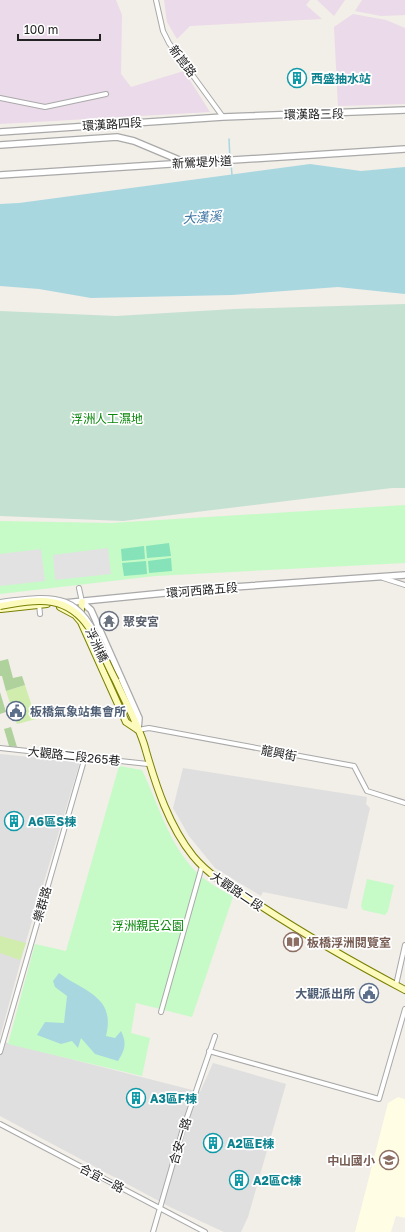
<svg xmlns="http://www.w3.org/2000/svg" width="405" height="1232" font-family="'Golos Text','Noto Sans TC',sans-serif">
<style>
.residential{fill:#e0dfdf}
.industrial{fill:#ebdae9}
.education{fill:#fffde4}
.grass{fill:#d0edae}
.forest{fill:#afd29c}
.wetland{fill:#c5e1d2}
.park{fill:#c6fbc7}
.pitch{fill:#85e2b9}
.parking{fill:#e2e2e2}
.water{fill:#a8d7e0}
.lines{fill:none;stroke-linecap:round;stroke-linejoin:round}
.stream{stroke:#a8d7e0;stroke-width:1.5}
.minor-casing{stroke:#a9a9a9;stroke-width:6}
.tertiary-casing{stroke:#a9a9a9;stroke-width:8}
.secondary-casing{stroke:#7a8002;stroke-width:8}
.minor{stroke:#fff;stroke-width:4}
.tertiary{stroke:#fff;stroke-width:5.5}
.secondary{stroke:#fcfbbd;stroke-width:6}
.minor-bridge-casing{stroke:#a9a9a9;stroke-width:6;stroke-linecap:butt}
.secondary-bridge-casing{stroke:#7a8002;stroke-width:8;stroke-linecap:butt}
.minor-bridge{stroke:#fff;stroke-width:4}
.secondary-bridge{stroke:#fcfbbd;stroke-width:6}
.labels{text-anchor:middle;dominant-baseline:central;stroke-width:3.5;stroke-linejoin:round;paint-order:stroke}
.street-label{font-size:12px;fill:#222;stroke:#fff}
.culture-label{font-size:12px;font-weight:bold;fill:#0d838f;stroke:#fff;text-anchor:start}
.park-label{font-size:12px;fill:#09870c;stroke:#fff}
.worship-label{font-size:12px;font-weight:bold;fill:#5b616d;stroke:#fff;text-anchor:start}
.service-label{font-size:12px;font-weight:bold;fill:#4e5e75;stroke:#fff;text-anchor:start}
.education-label{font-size:12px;font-weight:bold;fill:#785e54;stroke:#fff;text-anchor:start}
.water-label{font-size:13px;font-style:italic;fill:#447aa6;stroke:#fff}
</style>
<rect width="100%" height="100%" fill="#f2eee8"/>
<!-- residential -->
<path class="residential" d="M 0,754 L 80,762 L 27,938 L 0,1037 Z
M 183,768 L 367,797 L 366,804 L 370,808 L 347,909 L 263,892 L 261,896 L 215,868 L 189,836 L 173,808 Z
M 0,1041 L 200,1092 L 213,1063 L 286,1084 L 248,1217 L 241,1232 L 224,1232 L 172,1208 L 0,1116 Z"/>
<!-- industrial -->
<path class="industrial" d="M 0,0 L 116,0 L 122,15 L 121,74 L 131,87 L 184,71 L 210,112 L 0,124 Z
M 164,0 L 310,0 L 306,5 L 322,19 L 190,26 L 177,39 L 167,22 Z
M 317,0 L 345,0 L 334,16 Z
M 362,0 L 405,0 L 405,15 L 381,16 L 355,11 Z
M 353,14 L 386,20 L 405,28 L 405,104 L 338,106 L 334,27 Z"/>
<!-- education -->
<path class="education" d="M 398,1097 L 405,1099 L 405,1218 L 396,1216 L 391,1232 L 355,1232 L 388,1103 Z"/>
<!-- grass -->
<path class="grass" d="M 25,685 L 36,719 L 17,724 L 6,691 Z
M 0,936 L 26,943 L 20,960 L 0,953 Z"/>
<!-- forest -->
<path class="forest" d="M 8,659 L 13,678 L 22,676 L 25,685 L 6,691 L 2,676 L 0,676 L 0,661 Z
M 0,692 L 6,712 L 0,714 Z
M 11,727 L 17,747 L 9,746 L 4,729 Z"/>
<!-- wetland -->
<path class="wetland" d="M 405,304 L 405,488 L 392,488 L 123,521 L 0,516 L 0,311 L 116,316 L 234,309 Z"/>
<!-- park -->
<path class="park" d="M 405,505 L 405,563 L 155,576 L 0,594 L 0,521 L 111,523 Z
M 119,766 L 142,770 C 159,806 171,851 202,877 C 211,885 223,890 233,897 L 192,1017 L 136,1003 L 131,1033 L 150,1038 L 142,1076 L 8,1044 L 35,944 L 66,951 Z
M 367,879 L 394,885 L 388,911 L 385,915 L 363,910 L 361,906 Z"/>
<!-- pitch -->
<path class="pitch" d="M 169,543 L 171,556 L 147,558 L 146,546 Z
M 144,546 L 145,559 L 122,561 L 121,549 Z
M 171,558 L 172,571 L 149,573 L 148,561 Z
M 146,561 L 147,574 L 124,576 L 122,563 Z"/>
<!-- parking -->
<path class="parking" d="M 108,548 L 111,574 L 55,580 L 53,555 Z
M 41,549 L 45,581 L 0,586 L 0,554 Z"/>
<!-- water -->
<path class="water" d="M 310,164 L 361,171 L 405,167 L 405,294 L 338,287 L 232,295 L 91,298 L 39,289 L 0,286 L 0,204 L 19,203 Z
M 59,973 C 84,992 116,996 106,1036 L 115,1038 L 121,1031 C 127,1043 125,1050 118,1061 L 95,1054 L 81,1038 L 78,1048 L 72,1041 L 61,1044 L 37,1035 L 45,1022 L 64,1023 L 67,996 L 55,987 L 53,981 Z"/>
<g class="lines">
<!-- stream -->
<path class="stream" d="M 229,139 L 230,159
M 231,163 L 232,175"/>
<defs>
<path id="minor" d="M 156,0 L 163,31 L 169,43 L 223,117
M 0,98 L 45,107 L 106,94
M 383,578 L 405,585
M 79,588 L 82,602
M 39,604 L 40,614
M 138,730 L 149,728 L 354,766 L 367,791 L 405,803
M 0,748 L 148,764
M 396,985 L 405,945
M 161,1012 L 202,866
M 209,1051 L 379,1099 L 405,1009
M 0,1052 L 85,757
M 0,1124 L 205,1232
M 153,1232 L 182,1132 L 215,1036"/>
<path id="tertiary" d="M 0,132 L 223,117 L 405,110
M 0,145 L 117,137 L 134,141 L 184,162
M 0,175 L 405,149
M 82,602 L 91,610 L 139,718 L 138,730
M 64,603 L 205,589 L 405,575"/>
<path id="secondary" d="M 60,607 L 75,615 L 81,622 L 126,722 L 138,730
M 1,609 L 47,604
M 80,616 L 82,602
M 116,681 C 126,704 140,727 146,751 C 156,786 169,826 193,856 C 211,878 237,891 261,906 C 307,936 356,964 405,990"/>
</defs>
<!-- minor casing -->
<use href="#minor" class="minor-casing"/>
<!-- tertiary casing -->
<use href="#tertiary" class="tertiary-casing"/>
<!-- secondary casing -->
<use href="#secondary" class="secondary-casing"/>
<!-- minor -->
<use href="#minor" class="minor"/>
<!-- tertiary -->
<use href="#tertiary" class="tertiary"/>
<!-- secondary -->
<use href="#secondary" class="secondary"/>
<defs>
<path id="minor-bridge" d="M 0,602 C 60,594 79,592 105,653"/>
<path id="secondary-bridge" d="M 0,606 C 13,604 26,601 39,601 C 89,600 97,647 116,681"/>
</defs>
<!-- minor-bridge casing -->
<use href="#minor-bridge" class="minor-bridge-casing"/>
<!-- secondary-bridge casing -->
<use href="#secondary-bridge" class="secondary-bridge-casing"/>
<!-- minor-bridge -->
<use href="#minor-bridge" class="minor-bridge"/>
<!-- secondary-bridge -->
<use href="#secondary-bridge" class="secondary-bridge"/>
</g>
<!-- icons -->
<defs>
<symbol id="building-ring" viewBox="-11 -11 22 22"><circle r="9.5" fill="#fff" stroke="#0f9aa8" stroke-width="1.5"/><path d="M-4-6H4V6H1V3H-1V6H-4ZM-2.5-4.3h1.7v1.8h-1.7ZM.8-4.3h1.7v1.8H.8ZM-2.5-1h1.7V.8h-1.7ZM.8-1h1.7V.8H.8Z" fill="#0f9aa8"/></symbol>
<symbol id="temple-ring" viewBox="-11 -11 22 22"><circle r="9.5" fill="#fff" stroke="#6b7280" stroke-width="1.5"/><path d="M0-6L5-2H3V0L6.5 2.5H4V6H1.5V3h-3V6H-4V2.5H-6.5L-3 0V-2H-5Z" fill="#6b7280"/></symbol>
<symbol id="civic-ring" viewBox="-11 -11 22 22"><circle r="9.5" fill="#fff" stroke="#5c6f8a" stroke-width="1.5"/><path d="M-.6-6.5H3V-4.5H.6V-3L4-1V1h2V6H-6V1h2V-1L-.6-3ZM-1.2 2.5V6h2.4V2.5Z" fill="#5c6f8a"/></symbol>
<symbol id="library-ring" viewBox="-11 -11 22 22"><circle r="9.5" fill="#fff" stroke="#8d6e63" stroke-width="1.5"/><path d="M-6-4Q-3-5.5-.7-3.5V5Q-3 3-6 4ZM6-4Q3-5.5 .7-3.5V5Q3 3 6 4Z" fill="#8d6e63"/></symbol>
<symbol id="school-ring" viewBox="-11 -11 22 22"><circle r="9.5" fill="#fff" stroke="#8d6e63" stroke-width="1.5"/><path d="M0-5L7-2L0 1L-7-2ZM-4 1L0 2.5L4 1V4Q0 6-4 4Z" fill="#8d6e63"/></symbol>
</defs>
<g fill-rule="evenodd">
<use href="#building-ring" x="286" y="67" width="22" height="22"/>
<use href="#temple-ring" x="98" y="610" width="22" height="22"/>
<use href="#civic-ring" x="5" y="700" width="22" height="22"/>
<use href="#building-ring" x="3" y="810" width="22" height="22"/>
<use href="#library-ring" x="282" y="931" width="22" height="22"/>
<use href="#civic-ring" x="358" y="982" width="22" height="22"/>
<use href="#building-ring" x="125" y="1087" width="22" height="22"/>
<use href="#building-ring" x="202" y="1132" width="22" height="22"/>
<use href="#school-ring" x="378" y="1149" width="22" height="22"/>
<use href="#building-ring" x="228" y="1169" width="22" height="22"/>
</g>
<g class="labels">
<!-- street labels -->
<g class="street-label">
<text transform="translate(183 61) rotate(53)">新崑路</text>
<text transform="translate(314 114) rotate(-1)">環漢路三段</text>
<text transform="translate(112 124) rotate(-4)">環漢路四段</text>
<text transform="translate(202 162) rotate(-3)">新鶯堤外道</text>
<text transform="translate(202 590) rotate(-5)">環河西路五段</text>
<text transform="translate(97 645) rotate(65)">浮洲橋</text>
<text transform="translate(279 753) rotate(11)">龍興街</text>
<text transform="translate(74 756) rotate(6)">大觀路二段265巷</text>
<text transform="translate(237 891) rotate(34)">大觀路二段</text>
<text transform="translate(42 904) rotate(-74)">樂群路</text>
<text transform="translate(180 1141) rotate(-73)">合安一路</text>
<text transform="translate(102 1178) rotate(27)">合宜一路</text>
</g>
<!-- culture labels -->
<g class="culture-label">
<text x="311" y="78">西盛抽水站</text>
<text x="28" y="821">A6區S棟</text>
<text x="150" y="1098">A3區F棟</text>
<text x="227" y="1143">A2區E棟</text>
<text x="253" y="1180">A2區C棟</text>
</g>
<!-- park labels -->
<g class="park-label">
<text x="107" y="418">浮洲人工濕地</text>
<text x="148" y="925">浮洲親民公園</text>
</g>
<!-- worship labels -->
<g class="worship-label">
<text x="123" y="621">聚安宮</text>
</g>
<!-- service labels -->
<g class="service-label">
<text x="30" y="711">板橋氣象站集會所</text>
<text x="355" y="993" text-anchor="end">大觀派出所</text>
</g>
<!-- education labels -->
<g class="education-label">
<text x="307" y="942">板橋浮洲閱覽室</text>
<text x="375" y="1160" text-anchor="end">中山國小</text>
</g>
<!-- water labels -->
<g class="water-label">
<text transform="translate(202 217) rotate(-4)">大漢溪</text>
</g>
</g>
<!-- scale -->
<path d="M18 34v6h82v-6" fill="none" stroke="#222222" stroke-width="2"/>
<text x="24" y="34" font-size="12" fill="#222222" stroke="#ffffff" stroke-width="3" paint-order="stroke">100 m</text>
</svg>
